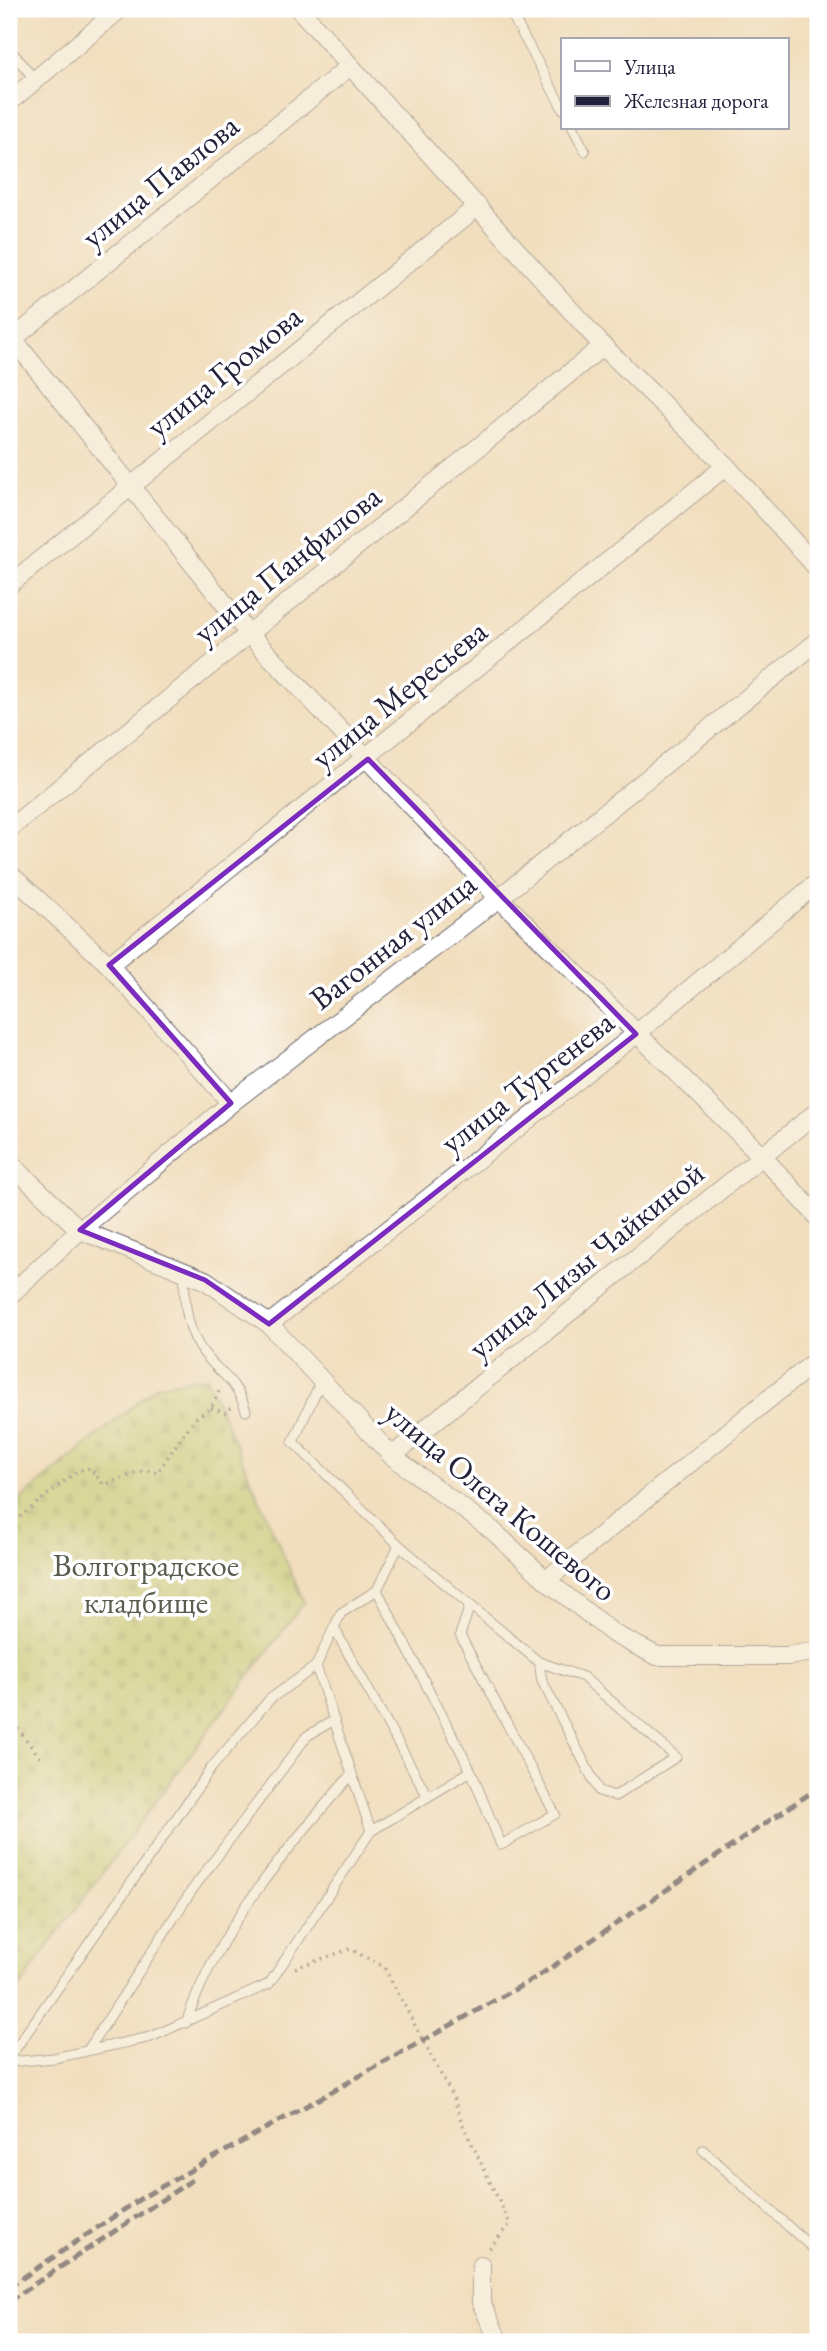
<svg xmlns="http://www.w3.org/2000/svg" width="827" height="2351" font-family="'EB Garamond',serif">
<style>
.cemetery{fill:url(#cemetery-stones);stroke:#6f7856;stroke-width:2}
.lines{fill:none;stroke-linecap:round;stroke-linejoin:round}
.service-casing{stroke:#6a6469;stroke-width:11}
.minor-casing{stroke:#6a6469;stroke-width:20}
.path{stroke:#6a6469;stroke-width:3.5;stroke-dasharray:2 5;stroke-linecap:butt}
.service{stroke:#fff;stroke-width:9}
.minor{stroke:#fff;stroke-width:18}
.rail{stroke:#22223b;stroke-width:5;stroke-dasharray:10 5;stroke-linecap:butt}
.marked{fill:none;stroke:#7b2cbf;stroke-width:5;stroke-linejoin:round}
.labels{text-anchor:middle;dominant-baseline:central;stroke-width:7;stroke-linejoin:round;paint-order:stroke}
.street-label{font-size:32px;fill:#22223b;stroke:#fff}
.park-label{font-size:32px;fill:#585e4e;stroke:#fff}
</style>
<defs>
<pattern id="cemetery-stones" width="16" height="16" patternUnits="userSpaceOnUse" patternTransform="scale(1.75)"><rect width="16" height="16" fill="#bccd70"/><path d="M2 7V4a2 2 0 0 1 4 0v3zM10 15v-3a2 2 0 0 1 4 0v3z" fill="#a1b062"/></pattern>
</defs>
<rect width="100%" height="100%" fill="#fff"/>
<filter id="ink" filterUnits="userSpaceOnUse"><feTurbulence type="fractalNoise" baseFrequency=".0143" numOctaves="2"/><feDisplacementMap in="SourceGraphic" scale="14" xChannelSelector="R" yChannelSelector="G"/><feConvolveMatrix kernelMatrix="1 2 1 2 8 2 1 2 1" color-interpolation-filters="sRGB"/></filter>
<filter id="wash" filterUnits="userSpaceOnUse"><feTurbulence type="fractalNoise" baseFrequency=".00686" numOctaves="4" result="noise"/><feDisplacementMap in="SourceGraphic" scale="28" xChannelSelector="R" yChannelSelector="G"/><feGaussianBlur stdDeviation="1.57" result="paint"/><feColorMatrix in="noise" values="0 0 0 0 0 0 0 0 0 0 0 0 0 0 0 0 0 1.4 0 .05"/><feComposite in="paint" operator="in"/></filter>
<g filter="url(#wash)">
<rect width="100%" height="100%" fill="#f1debe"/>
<!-- cemetery -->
<path class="cemetery" d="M 206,1377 L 304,1602 L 38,1960 L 9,2005 L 9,1509 L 158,1385 Z"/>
</g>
<g filter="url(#ink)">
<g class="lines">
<defs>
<path id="service" d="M 517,9 L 511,13 L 563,109
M 9,48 L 35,80
M 573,128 L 585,151
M 185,1272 C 184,1298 185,1323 199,1346 C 215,1373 235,1375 246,1411
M 377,1590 L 471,1771 L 501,1845 L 555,1814 L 460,1635 L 470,1605 L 399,1545
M 470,1605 L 539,1662 L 583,1677 L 676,1757 L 615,1796 L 599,1791 L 542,1681 L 539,1662
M 334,1628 L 427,1795
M 371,1831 L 471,1771
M 186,2023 C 218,1928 287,1848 352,1774
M 88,2050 L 192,1890 L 307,1736 L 334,1720
M 9,2058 L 212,1767 L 270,1699 L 316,1666
M 9,2062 L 54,2058 L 151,2037 L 269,1984 L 371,1831 L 316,1666 L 341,1613 L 377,1590 L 399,1545 L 293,1442 L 321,1381
M 703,2150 L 818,2253"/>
<path id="minor" d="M 299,9 L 603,346 L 726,466 L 818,569
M 9,102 L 120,9
M 9,334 L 248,633 L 499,898 L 761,1155 L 818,1217
M 9,342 L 349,67
M 9,585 L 478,206
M 9,829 L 603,346
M 9,873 L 109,965 L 231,1103
M 109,965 L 726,466
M 9,1162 L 80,1230 L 205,1280 L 269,1324 L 392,1456 L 492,1530 L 546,1580 L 614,1634 L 657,1656 L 788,1656 L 818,1651
M 9,1296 L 80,1230 L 231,1103 L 499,898 L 818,641
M 269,1324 L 636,1034 L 818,882
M 392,1456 L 818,1111
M 546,1580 L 818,1359
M 481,2265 L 481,2302 L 499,2342"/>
</defs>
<!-- service casing -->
<use href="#service" class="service-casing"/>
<!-- minor casing -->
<use href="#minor" class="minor-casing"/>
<!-- path -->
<path class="path" d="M 211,1408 L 227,1413 L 232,1406
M 9,1526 L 77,1471 L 90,1468 L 103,1484 C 122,1482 139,1465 157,1473 L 194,1419 L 211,1408 L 220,1389
M 9,1717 L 42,1760
M 295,1968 L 350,1949 L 384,1967 L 454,2099 L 462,2123 L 510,2224 L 487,2251"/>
<!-- service -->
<use href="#service" class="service"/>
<!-- minor -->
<use href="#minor" class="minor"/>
<!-- rail -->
<path class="rail" d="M 9,2287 L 143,2197 L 537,1977 L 818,1788
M 9,2301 L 192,2180"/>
</g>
</g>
<!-- marked area -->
<path d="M0 0H827V2351H0ZM 368,759 L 636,1034 L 269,1324 L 205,1280 L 80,1230 L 231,1103 L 109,965 Z" fill="#f1debe" fill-opacity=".55" fill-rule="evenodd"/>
<path class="marked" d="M 368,759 L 636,1034 L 269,1324 L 205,1280 L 80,1230 L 231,1103 L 109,965 Z"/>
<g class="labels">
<!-- street labels -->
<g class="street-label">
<text transform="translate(160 181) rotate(-39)">улица Павлова</text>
<text transform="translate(224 371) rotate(-39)">улица Громова</text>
<text transform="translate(287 564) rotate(-39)">улица Панфилова</text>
<text transform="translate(399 694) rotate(-39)">улица Мересьева</text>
<text transform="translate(393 941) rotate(-38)">Вагонная улица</text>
<text transform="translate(527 1082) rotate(-38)">улица Тургенева</text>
<text transform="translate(586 1260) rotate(-39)">улица Лизы Чайкиной</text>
<text transform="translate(501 1501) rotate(40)">улица Олега Кошевого</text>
</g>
<!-- park labels -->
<g class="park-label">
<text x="146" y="1565">Волгоградское<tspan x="146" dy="37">кладбище</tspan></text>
</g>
</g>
<!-- margin -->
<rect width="827" height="2351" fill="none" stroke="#fff" stroke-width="35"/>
<!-- legend -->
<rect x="561" y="38" width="228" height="91" fill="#ffffff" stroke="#a7a7b1" stroke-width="2"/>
<rect x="575" y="61" width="35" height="10" fill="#ffffff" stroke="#a7a7b1" stroke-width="2"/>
<text x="624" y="74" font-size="21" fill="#22223b">Улица</text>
<rect x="575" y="96" width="35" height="10" fill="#22223b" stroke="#a7a7b1" stroke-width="2"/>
<text x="624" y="108" font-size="21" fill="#22223b">Железная дорога</text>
</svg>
